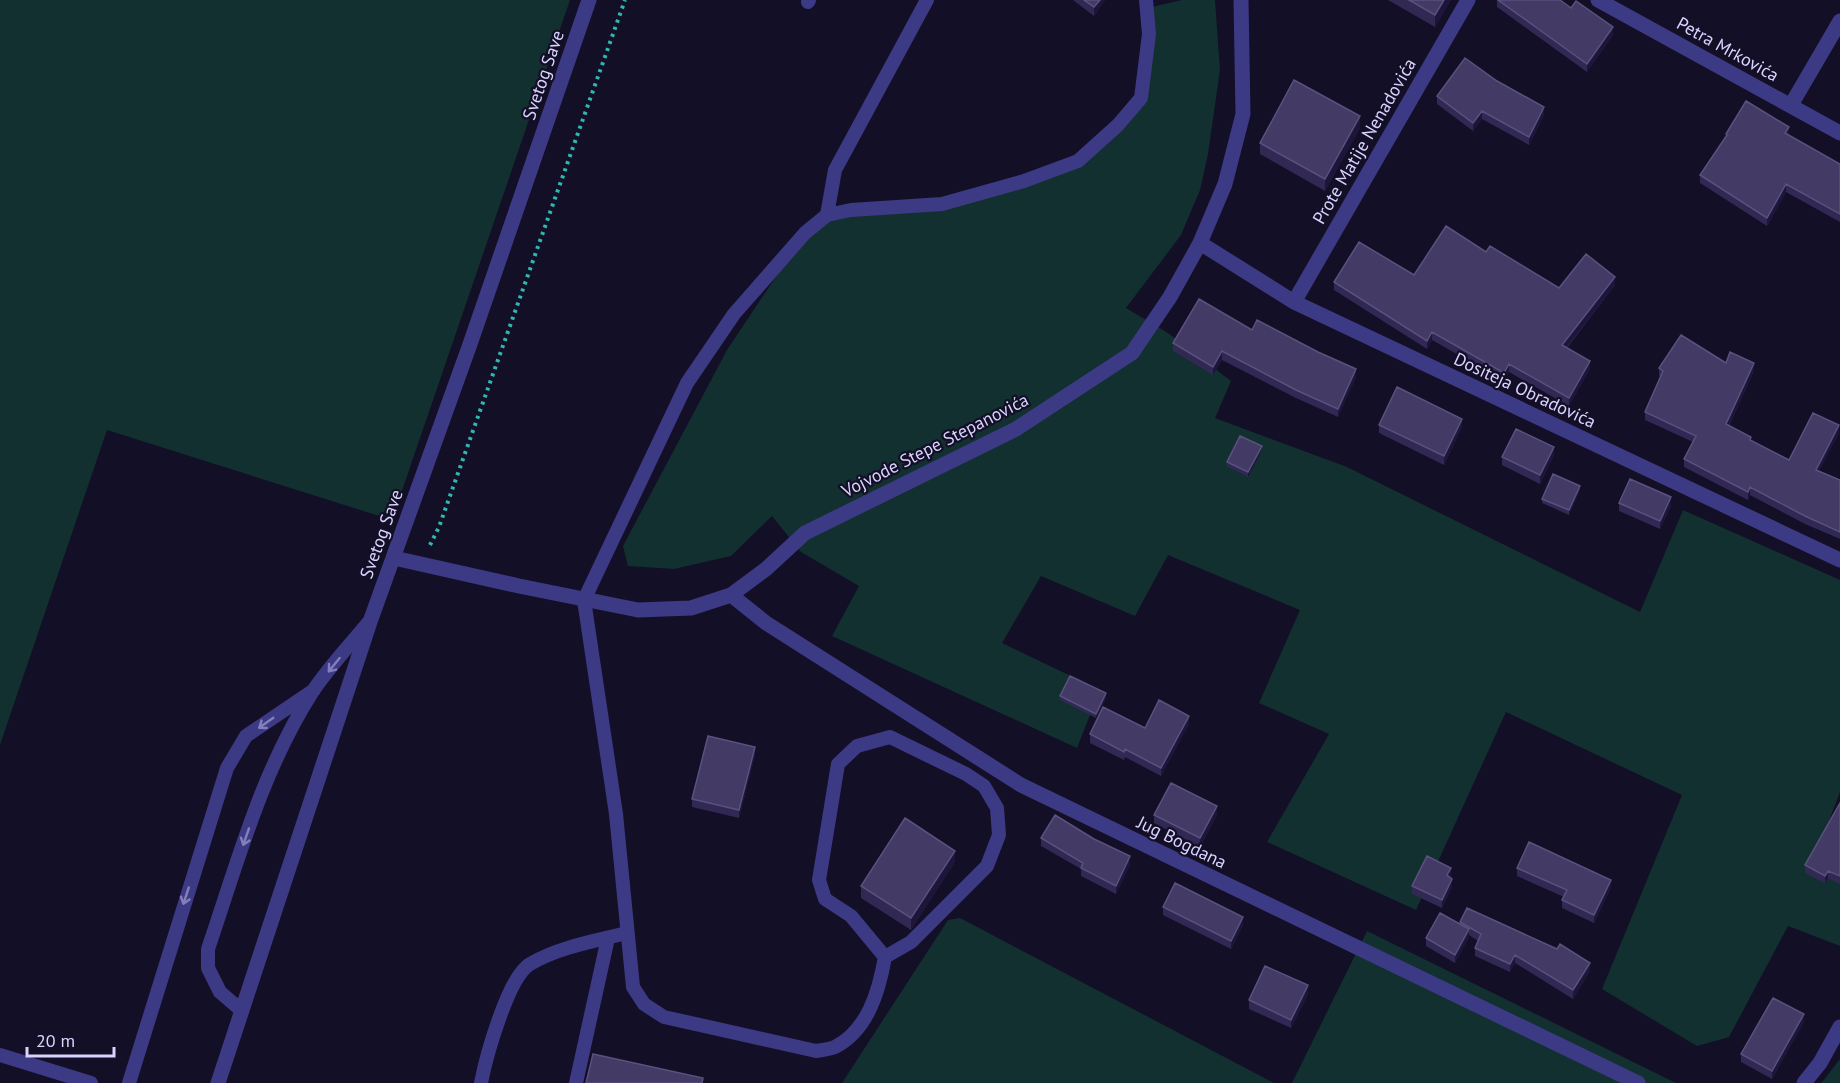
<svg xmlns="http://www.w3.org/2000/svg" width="1840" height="1083" font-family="'PT Sans',sans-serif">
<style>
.green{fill:#12302f}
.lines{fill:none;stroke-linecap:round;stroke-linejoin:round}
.path{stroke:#2fb8b0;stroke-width:4;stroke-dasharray:3 4.5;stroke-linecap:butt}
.service{stroke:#3d3a85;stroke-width:14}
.minor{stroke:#3d3a85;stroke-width:15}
.wall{fill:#312854}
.shaded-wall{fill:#1d163a}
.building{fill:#433a66;stroke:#5a527e;stroke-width:1.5}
.oneway{stroke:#837fbc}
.labels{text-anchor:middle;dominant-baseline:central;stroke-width:4.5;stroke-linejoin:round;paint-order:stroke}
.street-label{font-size:18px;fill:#d9d4ff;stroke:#130f26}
</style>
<rect width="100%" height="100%" fill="#130f26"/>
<!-- green -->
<path class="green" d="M 0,0 L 570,0 L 392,520 L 107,430 L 0,745 Z
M 1182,0 L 1215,0 L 1220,70 L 1208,154 L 1200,190 L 1181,235 L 1126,308 L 1168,333 L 1231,381 L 1215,418 L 1347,467 L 1640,612 L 1683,510 L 1840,580 L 1840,792 L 1821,842 L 1840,850 L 1840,946 L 1788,926 L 1729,1037 L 1697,1046 L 1602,989 L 1682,795 L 1506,712 L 1416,910 L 1267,842 L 1329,734 L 1259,703 L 1300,610 L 1168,555 L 1135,616 L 1041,576 L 1002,643 L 1100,690 L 1077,748 L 832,636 L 859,586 L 801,552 L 772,516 L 731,556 L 674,569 L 628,566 L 623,546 L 727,350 L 805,233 L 827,215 L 942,204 L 1078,161 L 1141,98 L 1147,8 Z
M 960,918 L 1274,1083 L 842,1083 L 948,920 Z
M 1367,931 L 1676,1083 L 1292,1083 Z
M 1840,1059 L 1840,1083 L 1821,1083 L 1823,1081 Z"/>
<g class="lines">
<!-- path -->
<path class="path" d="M 430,545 L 439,527 L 625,0"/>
<!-- service -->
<path class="service" d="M 808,2 L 809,0
M 827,215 L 835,170 L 927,0
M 885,957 L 851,916 L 825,899 L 819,880 L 838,764 L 857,746 L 890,737 L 966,774 L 984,786 L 997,808 L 999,835 L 987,866 L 911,942 L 885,957 C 879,991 868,1030 835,1047 C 830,1049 822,1050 816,1051 L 664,1017 L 644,1004 L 633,987 L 616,814 L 584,600 L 687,383 L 734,314 L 805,233 L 827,215 L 851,210 L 942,204 L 1024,181 L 1078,161 L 1118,125 L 1141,98 L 1149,34 L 1146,0
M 242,1011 L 220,992 L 208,968 L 208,949 C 238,861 262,770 313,691 C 329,667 350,645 368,623
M 0,1055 L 91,1083
M 129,1083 L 227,768 L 246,736 L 314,690
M 481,1083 C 486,1057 508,977 530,964 C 559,947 595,941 627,933
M 576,1083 L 608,938"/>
<!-- minor -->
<path class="minor" d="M 1598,0 L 1840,133
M 1791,105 L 1840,21
M 1200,243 L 1294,302 L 1840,560
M 1294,302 L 1468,0
M 394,558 L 519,586 L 638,610 L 691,608 L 731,595 L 766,569 L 805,533 L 1016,429 L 1132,353 L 1170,297 L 1200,243 L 1225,184 L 1243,114 L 1241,0
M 731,595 L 766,623 L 1021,785 L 1638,1083
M 218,1083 L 371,619 L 469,347 L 589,0
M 1804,1083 L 1820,1063 L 1840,1027"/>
</g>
<!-- wall -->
<path class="wall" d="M 1073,0 L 1105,0 L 1094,16 Z
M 1388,0 L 1451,0 L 1435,27 Z
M 1497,0 L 1560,0 L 1571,8 L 1613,35 L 1587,72 L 1497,7 Z
M 1497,81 L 1544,115 L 1529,145 L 1482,119 L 1473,131 L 1437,104 L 1437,96 Z
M 1360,128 L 1325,191 L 1260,154 L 1260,143 Z
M 1726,134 L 1788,136 L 1840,164 L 1840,222 L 1786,192 L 1767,226 L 1700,183 L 1700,175 L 1726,137 Z
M 1486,252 L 1559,288 L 1615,285 L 1567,348 L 1590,369 L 1569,406 L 1509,372 L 1504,381 L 1432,340 L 1427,349 L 1334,290 L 1334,282 L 1414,275 Z
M 1252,330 L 1356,377 L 1338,417 L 1296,398 L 1222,360 L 1213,375 L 1173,351 L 1173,343 Z
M 1726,363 L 1754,371 L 1729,426 L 1751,440 L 1789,460 L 1839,433 L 1819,471 L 1840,480 L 1840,539 L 1805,524 L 1750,495 L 1748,500 L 1684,467 L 1684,459 L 1693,442 L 1645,420 L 1645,412 L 1661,377 L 1659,376 L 1659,368 Z
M 1379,425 L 1462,427 L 1444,465 L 1379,433 Z
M 1262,450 L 1248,477 L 1227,466 L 1227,462 Z
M 1554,455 L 1540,484 L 1502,465 L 1502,457 Z
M 1580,490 L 1569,515 L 1542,503 L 1542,499 Z
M 1619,503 L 1671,506 L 1660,529 L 1619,511 Z
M 1060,696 L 1106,698 L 1096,718 L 1060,700 Z
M 1189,724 L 1161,776 L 1125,757 L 1124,760 L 1090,743 L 1090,734 L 1145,728 Z
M 755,755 L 739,818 L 692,807 L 692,799 Z
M 1840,803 L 1840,884 L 1828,878 L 1825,883 L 1805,873 L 1805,865 Z
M 1154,815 L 1217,815 L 1200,847 L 1154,823 Z
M 1041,838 L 1130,865 L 1116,894 L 1081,876 L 1081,869 L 1041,846 Z
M 955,862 L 911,930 L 861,898 L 861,886 Z
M 1517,868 L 1611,888 L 1594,923 L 1562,908 L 1562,900 L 1564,897 L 1517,876 Z
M 1451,876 L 1450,877 L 1452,887 L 1442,908 L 1412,894 L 1412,886 Z
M 1163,907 L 1243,925 L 1231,949 L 1163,915 Z
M 1460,922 L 1590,971 L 1573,999 L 1515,963 L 1510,972 L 1475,956 L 1475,948 L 1478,941 L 1469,935 L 1469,937 L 1455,963 L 1426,946 L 1426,938 L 1460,924 Z
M 1308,994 L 1291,1028 L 1249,1009 L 1249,1000 Z
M 1804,1022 L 1772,1079 L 1741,1062 L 1741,1054 Z"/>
<!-- shaded-wall -->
<path class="shaded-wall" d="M 1100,0 L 1105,0 L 1094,16 L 1094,7 Z
M 1444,0 L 1451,0 L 1435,27 L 1435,15 Z
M 1613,27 L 1613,35 L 1587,72 L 1587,64 Z
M 1544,107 L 1544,115 L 1529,145 L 1529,137 Z
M 1482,111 L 1482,119 L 1473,131 L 1473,123 Z
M 1360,116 L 1360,128 L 1325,191 L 1325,179 Z
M 1789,127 L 1789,135 L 1785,133 Z
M 1786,184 L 1786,192 L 1767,226 L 1767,218 Z
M 1615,277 L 1615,285 L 1562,353 L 1562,345 Z
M 1432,332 L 1432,340 L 1427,349 L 1427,341 Z
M 1222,351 L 1222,360 L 1213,375 L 1213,367 Z
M 1590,361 L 1590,369 L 1569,406 L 1569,398 Z
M 1754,363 L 1754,371 L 1726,432 L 1726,424 Z
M 1509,364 L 1509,372 L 1504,381 L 1504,373 Z
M 1356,369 L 1356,377 L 1338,417 L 1338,409 Z
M 1462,419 L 1462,427 L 1444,465 L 1444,456 Z
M 1839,425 L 1839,433 L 1816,478 L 1816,470 Z
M 1262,446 L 1262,450 L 1248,477 L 1248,472 Z
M 1554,447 L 1554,455 L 1540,484 L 1540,475 Z
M 1580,486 L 1580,490 L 1569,515 L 1569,510 Z
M 1750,487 L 1750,495 L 1748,500 L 1748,492 Z
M 1671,497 L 1671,506 L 1660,529 L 1660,521 Z
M 1106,693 L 1106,698 L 1096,718 L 1096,714 Z
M 1189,716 L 1189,724 L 1161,776 L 1161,768 Z
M 755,747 L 755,755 L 739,818 L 739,810 Z
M 1217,806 L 1217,815 L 1200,847 L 1200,838 Z
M 955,851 L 955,862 L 911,930 L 911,918 Z
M 1130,856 L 1130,865 L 1116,894 L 1116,886 Z
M 1451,868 L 1451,876 L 1447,884 L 1447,875 Z
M 1828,871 L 1828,878 L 1825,883 L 1825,876 Z
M 1452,879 L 1452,887 L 1442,908 L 1442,900 Z
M 1611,880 L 1611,888 L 1594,923 L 1594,915 Z
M 1243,917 L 1243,925 L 1231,949 L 1231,941 Z
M 1469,929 L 1469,937 L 1455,963 L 1455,955 Z
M 1515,955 L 1515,963 L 1510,972 L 1510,964 Z
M 1590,963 L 1590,971 L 1573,999 L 1573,990 Z
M 1308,985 L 1308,994 L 1291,1028 L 1291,1020 Z
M 1804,1014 L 1804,1022 L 1772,1079 L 1772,1071 Z"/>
<!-- building -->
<path class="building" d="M 1084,0 L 1100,0 L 1094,7 Z
M 1409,0 L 1444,0 L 1435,15 Z
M 1498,0 L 1560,0 L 1571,8 L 1576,1 L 1613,27 L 1587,64 Z
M 1465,58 L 1497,81 L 1544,107 L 1529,137 L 1482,111 L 1473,123 L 1437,96 Z
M 1294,80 L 1360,116 L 1325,179 L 1260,143 Z
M 1746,101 L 1789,127 L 1785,133 L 1840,164 L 1840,214 L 1786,184 L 1767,218 L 1700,175 L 1727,135 L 1726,134 Z
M 1446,226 L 1486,252 L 1490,246 L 1559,288 L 1586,254 L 1615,277 L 1562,345 L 1590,361 L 1569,398 L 1509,364 L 1504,373 L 1432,332 L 1427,341 L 1334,282 L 1359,242 L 1414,275 Z
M 1199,299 L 1252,330 L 1257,320 L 1318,352 L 1356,369 L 1338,409 L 1296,390 L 1222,351 L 1213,367 L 1173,343 Z
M 1681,335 L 1726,363 L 1730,352 L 1754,363 L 1726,424 L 1751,437 L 1750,440 L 1789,460 L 1813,413 L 1839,425 L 1816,470 L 1840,480 L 1840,532 L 1805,516 L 1750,487 L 1748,492 L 1684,459 L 1696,436 L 1645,412 L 1663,371 L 1659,368 Z
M 1397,387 L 1462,419 L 1444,456 L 1379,425 Z
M 1516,429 L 1554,447 L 1540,475 L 1502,457 Z
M 1240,436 L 1262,446 L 1248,472 L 1227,462 Z
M 1553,474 L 1580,486 L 1569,510 L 1542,499 Z
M 1630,479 L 1671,497 L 1660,521 L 1619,503 Z
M 1070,676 L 1106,693 L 1096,714 L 1060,696 Z
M 1159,700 L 1189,716 L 1161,768 L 1125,749 L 1124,752 L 1090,734 L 1103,707 L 1145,728 Z
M 708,736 L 755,747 L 739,810 L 692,799 Z
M 1171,783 L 1217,806 L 1200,838 L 1154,815 Z
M 1840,803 L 1840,876 L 1828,871 L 1825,876 L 1805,865 Z
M 1055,815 L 1094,839 L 1130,856 L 1116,886 L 1081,868 L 1083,863 L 1041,838 Z
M 905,818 L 955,851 L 911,918 L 861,886 Z
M 1529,842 L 1611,880 L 1594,915 L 1562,900 L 1567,890 L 1517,868 Z
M 1427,856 L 1451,868 L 1447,875 L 1452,879 L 1442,900 L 1412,886 Z
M 1175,883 L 1243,917 L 1231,941 L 1163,907 Z
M 1467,908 L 1557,949 L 1560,944 L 1590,963 L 1573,990 L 1515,955 L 1510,964 L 1475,948 L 1481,934 L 1460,922 Z
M 1440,913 L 1469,929 L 1455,955 L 1426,938 Z
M 1265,966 L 1308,985 L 1291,1020 L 1249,1000 Z
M 1773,998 L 1804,1014 L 1772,1071 L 1741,1054 Z
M 593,1054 L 703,1078 L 702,1083 L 586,1083 Z"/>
<!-- one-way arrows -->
<defs><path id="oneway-shaft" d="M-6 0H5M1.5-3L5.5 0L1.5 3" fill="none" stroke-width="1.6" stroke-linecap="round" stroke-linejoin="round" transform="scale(1.5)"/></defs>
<g class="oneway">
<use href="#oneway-shaft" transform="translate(334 665) rotate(129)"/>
<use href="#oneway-shaft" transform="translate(266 723) rotate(145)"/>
<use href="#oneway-shaft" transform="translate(246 837) rotate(109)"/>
<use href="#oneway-shaft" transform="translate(186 896) rotate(108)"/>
</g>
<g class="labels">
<!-- street labels -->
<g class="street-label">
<text transform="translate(1728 49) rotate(29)">Petra Mrkovića</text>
<text transform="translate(543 75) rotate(-71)">Svetog Save</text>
<text transform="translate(1364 141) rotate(-60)">Prote Matije Nenadovića</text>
<text transform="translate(1525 390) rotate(25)">Dositeja Obradovića</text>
<text transform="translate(935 445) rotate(-27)">Vojvode Stepe Stepanovića</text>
<text transform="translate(381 534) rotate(-70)">Svetog Save</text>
<text transform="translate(1182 842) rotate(26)">Jug Bogdana</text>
</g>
</g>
<!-- scale -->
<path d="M27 1047v9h87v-9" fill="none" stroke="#d9d4ff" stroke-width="3"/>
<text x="36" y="1047" font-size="18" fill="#d9d4ff" stroke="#130f26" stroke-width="4.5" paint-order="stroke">20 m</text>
</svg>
